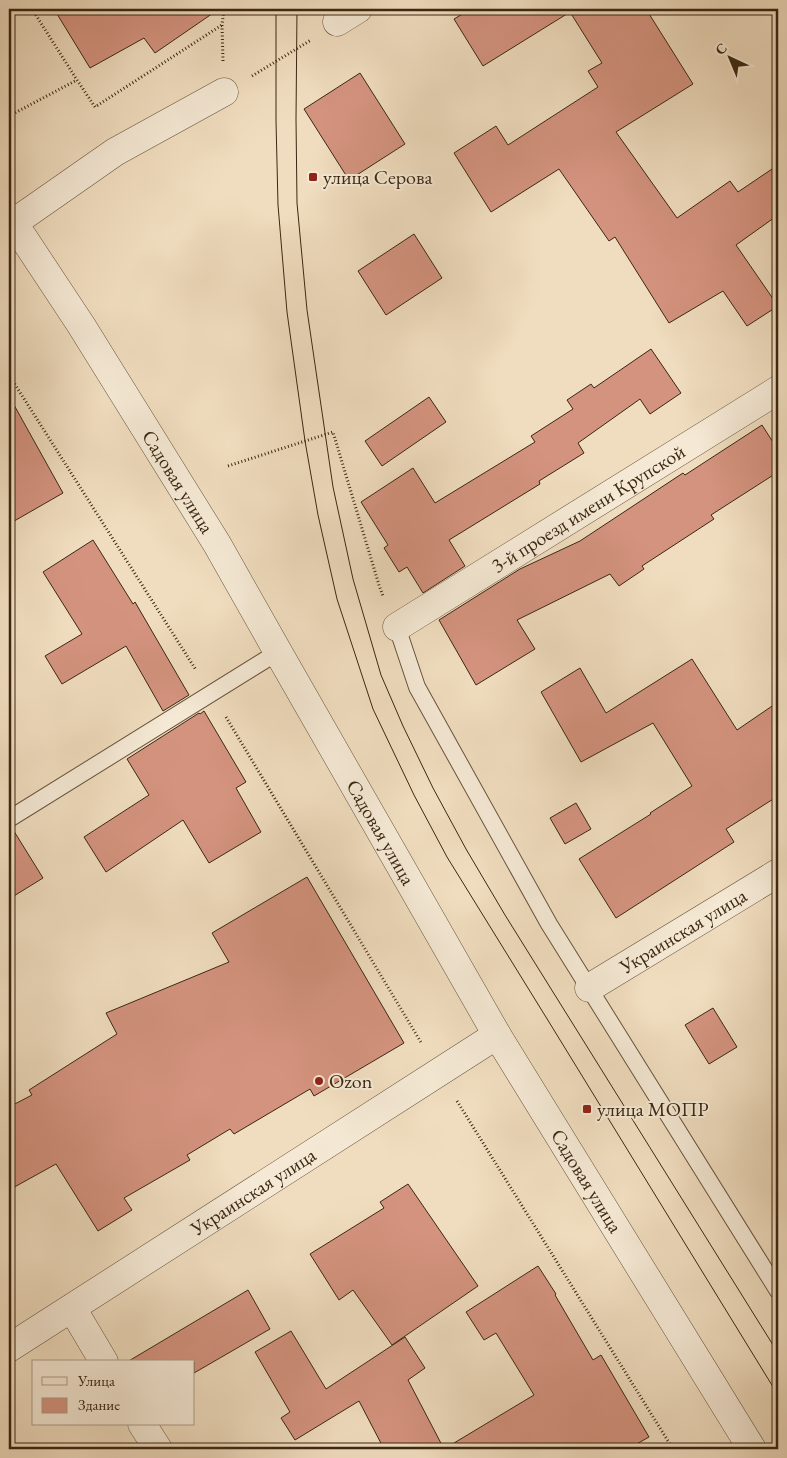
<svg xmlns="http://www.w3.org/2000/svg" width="787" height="1458" font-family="'EB Garamond',serif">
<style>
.building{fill:#d4937f;stroke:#3a2712}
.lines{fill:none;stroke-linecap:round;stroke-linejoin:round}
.service-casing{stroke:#68543d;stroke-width:18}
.minor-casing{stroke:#68543d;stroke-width:29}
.tertiary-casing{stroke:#68543d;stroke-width:29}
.path{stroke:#3a2712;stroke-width:3;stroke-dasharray:1 2.5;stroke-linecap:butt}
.service{stroke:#f5e9d5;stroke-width:16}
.minor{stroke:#f5e9d5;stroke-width:28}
.tertiary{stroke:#f5e9d5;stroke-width:28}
.tram{stroke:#3a2712;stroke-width:1}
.poi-dot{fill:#8f2418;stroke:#f5e9d5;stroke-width:2}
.labels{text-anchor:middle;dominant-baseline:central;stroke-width:4;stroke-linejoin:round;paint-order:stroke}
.poi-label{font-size:20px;fill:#3a2712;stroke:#f5e9d5;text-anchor:start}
.street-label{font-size:20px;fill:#3a2712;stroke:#f5e9d5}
</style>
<rect width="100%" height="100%" fill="#f0ddbf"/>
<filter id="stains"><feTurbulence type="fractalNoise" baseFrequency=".004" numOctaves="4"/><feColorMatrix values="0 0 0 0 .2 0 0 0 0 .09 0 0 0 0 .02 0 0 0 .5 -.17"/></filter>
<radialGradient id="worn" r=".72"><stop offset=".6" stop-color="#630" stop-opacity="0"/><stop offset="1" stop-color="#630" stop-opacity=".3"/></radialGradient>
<!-- building -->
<path class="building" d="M 54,9 L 219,9 L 155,53 L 144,38 L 90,68 Z
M 471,9 L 646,9 L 693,84 L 616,132 L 677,218 L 730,181 L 738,192 L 778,165 L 778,215 L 736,245 L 778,306 L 747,326 L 723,291 L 669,323 L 615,237 L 609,241 L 559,169 L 491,212 L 454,153 L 496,126 L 508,145 L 598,87 L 588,71 L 602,63 L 570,12 L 483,66 L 454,19 Z
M 360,73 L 405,144 L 349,180 L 304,109 Z
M 414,234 L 442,278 L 386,315 L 358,271 Z
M 651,349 L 681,393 L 650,414 L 640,399 L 578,443 L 584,453 L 539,481 L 540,484 L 449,540 L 465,566 L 423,593 L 407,567 L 399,572 L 384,548 L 388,545 L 361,502 L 413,468 L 435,503 L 535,442 L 531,436 L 573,409 L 567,400 L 591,384 L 594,388 Z
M 9,396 L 63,493 L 9,524 Z
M 429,397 L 446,422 L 382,466 L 365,441 Z
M 762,425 L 778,450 L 778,472 L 711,515 L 714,519 L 642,566 L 644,569 L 619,586 L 610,574 L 517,620 L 535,649 L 476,685 L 439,620 L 520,569 L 580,541 L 683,473 L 685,475 Z
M 93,540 L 133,604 L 135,602 L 189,695 L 163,711 L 126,646 L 62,684 L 45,656 L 82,634 L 43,572 Z
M 692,659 L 737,730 L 778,702 L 778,796 L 726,829 L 734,842 L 616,918 L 579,859 L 651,814 L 650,813 L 692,786 L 653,723 L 581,762 L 541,692 L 580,668 L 606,713 Z
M 204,711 L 246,782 L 236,788 L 261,832 L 209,863 L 183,820 L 106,872 L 84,837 L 149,795 L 127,759 L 199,713 L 200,714 Z
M 576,803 L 591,829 L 565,844 L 550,818 Z
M 12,828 L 43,878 L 9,899 L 9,829 Z
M 307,877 L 404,1043 L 314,1096 L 310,1089 L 234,1134 L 230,1129 L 187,1155 L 190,1160 L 124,1198 L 132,1210 L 98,1231 L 56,1164 L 9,1190 L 9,1107 L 32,1095 L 29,1090 L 117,1034 L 106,1013 L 229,962 L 212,933 Z
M 713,1008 L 737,1047 L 709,1064 L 685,1025 Z
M 408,1184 L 478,1286 L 392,1345 L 353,1290 L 339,1300 L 310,1254 L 384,1208 L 380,1202 Z
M 538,1266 L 556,1294 L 555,1295 L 593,1360 L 601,1355 L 649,1437 L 628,1449 L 444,1449 L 534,1395 L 496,1333 L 484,1340 L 466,1312 Z
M 248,1290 L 270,1329 L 194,1373 L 194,1362 L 127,1362 Z
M 291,1331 L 326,1389 L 405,1337 L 425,1368 L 408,1380 L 444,1449 L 384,1449 L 359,1401 L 295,1440 L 281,1418 L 290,1412 L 255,1352 Z"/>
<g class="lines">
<defs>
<path id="service" d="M 397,627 L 417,687 L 549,924 L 778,1291
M 9,819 L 278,652"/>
<g id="minor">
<path d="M 337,22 L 358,9"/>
<path d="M 9,226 L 115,152 L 224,92"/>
<path id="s1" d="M 397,627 L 778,390"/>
<path id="s2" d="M 589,988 L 778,873"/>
<path d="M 72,1308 L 104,1362"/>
<path id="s3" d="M 9,1348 L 497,1035"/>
<path d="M 142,1424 L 158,1449"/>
</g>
<g id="tertiary">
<path id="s4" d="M 9,216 L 81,325 L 217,544 L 278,652 L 497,1035 L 752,1449"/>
</g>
</defs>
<!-- service casing -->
<use href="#service" class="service-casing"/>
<!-- minor casing -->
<use href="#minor" class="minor-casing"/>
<!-- tertiary casing -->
<use href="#tertiary" class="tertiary-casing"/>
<!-- path -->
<path class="path" d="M 32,9 L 77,80 L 95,107 L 222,25
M 223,61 L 222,25 L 224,9
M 252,76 L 311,40
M 9,116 L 77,80
M 9,375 L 196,670
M 228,466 L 333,432 L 379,585 L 383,596
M 226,717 L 422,1044
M 457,1101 L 673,1449"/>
<!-- service -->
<use href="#service" class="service"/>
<!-- minor -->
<use href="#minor" class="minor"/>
<!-- tertiary -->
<use href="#tertiary" class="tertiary"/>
<!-- tram -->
<path class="tram" d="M 276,9 L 276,121 L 278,205 L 287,312 L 305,441 L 318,515 L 337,599 L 373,709 L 414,795 L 447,857 L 549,1022 L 778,1395
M 297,9 L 296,119 L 297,203 L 307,310 L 333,487 L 353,579 L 381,675 L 403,726 L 433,788 L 466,849 L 505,915 L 778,1353"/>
</g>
<!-- markers -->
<g class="poi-dot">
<rect x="308" y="172" width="10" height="10" rx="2.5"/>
<circle cx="319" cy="1081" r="5"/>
<rect x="582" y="1104" width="10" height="10" rx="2.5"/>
</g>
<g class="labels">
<!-- poi labels -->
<g class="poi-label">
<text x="323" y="177">улица Серова</text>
<text x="329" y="1081">Ozon</text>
<text x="597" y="1109">улица МОПР</text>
</g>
<!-- street labels -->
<g class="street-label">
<text stroke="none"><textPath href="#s4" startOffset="315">Садовая улица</textPath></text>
<text stroke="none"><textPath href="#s1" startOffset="225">3-й проезд имени Крупской</textPath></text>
<text stroke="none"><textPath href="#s4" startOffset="720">Садовая улица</textPath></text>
<text stroke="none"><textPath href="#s2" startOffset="110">Украинская улица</textPath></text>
<text stroke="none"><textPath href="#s4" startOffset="1125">Садовая улица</textPath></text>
<text stroke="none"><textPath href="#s3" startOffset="290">Украинская улица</textPath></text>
</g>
</g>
<!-- margin -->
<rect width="787" height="1458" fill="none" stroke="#f0ddbf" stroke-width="30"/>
<rect x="10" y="10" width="767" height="1438" fill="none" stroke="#3a2712" stroke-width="2.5"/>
<rect x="15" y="15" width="757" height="1428" fill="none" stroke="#3a2712"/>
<!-- legend -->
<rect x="32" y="1360" width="162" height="65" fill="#f5e9d5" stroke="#aa9b87"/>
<rect x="42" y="1377" width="25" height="8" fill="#f5e9d5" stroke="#aa9b87"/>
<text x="78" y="1386" font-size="15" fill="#3a2712">Улица</text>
<rect x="42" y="1398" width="25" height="15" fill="#d4937f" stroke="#aa9b87"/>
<text x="78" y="1410" font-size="15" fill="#3a2712">Здание</text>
<!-- north arrow -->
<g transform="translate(730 58) rotate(316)" stroke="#f5e9d5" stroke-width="4" paint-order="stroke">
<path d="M0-4L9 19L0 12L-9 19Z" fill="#3a2712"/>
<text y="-8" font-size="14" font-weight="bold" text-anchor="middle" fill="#3a2712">С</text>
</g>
<rect width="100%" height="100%" filter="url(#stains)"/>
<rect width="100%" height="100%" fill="url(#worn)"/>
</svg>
